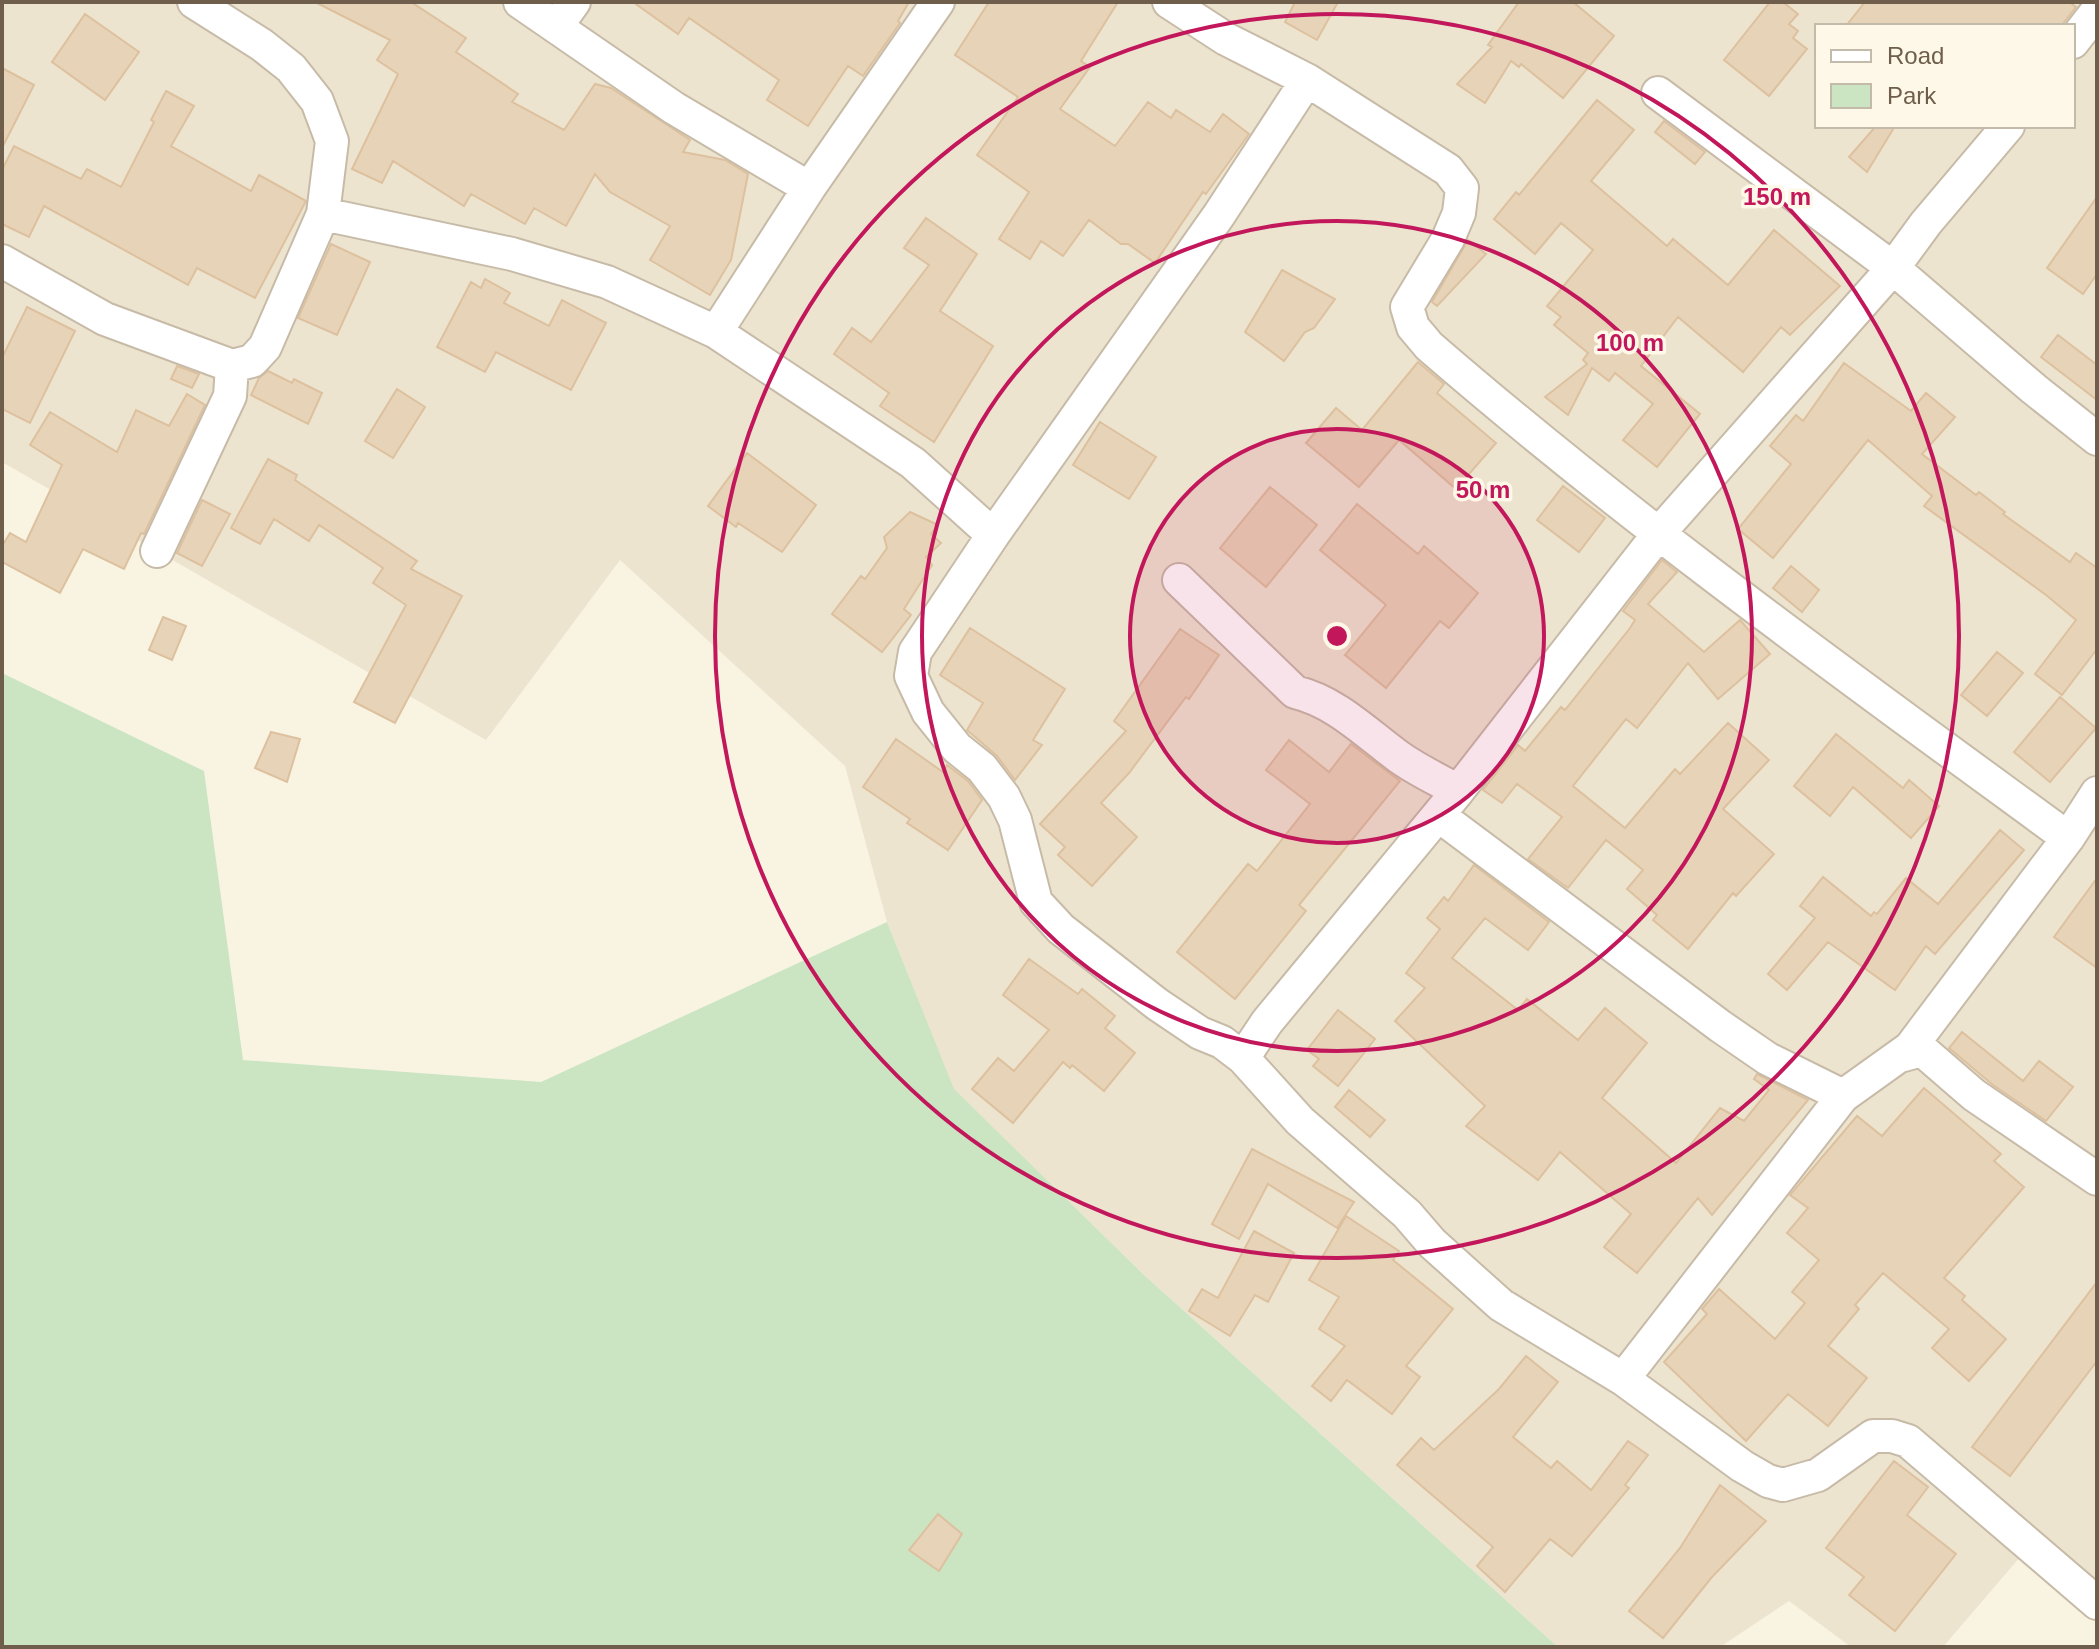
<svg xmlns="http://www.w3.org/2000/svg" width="2099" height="1649" font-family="Helvetica,sans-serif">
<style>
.residential{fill:#ede4d0;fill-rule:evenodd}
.green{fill:#cbe5c3}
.building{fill:#e7d3b8;stroke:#ddc19f;stroke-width:2}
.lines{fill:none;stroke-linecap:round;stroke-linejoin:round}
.minor-casing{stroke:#c7bba8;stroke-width:36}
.minor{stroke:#fff;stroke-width:32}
.ring{fill:none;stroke:#c2185b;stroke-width:4}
.centre{fill:#c2185b;stroke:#fdf8e8;stroke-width:4}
.ring-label{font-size:24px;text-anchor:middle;font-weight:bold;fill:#c2185b;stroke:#fdf8e8;stroke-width:7;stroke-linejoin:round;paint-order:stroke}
</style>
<rect width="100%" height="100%" fill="#f9f4e2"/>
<!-- residential -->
<path class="residential" d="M 2,2 L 2097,2 L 2097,1615 L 2021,1556 L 1943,1647 L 1851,1647 L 1789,1601 L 1720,1647 L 1558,1647 L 1144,1275 L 953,1089 L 887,922 L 845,766 L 620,560 L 486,740 L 2,462 ZM 1817,26 L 2073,26 L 2073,126 L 1817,126 Z"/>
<!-- green -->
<path class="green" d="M 2,673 L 204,771 L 243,1060 L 541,1082 L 887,922 L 954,1089 L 1144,1275 L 1558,1647 L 2,1647 Z"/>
<!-- building -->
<path class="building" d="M 315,2 L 411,2 L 466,38 L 456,52 L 518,94 L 512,102 L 564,130 L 595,84 L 611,88 L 690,140 L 683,152 L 725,160 L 748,174 L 731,260 L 710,295 L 650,260 L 670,226 L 610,192 L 595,174 L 566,226 L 534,208 L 525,224 L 471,194 L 464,206 L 393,161 L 382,183 L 352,169 L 398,74 L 377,60 L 390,40 Z
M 633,2 L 909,2 L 898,21 L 900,23 L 863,76 L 848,66 L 808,126 L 767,100 L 779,80 L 689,18 L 678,34 Z
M 989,2 L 1118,2 L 1081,61 L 1090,67 L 1060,109 L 1115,146 L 1148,102 L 1171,118 L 1176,110 L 1210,132 L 1223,114 L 1249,134 L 1206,194 L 1203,192 L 1155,263 L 1128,244 L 1121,244 L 1089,220 L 1063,256 L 1041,241 L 1030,259 L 999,239 L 1029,192 L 977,155 L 1018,97 L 955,55 Z
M 1295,2 L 1338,2 L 1317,40 L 1285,22 Z
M 1519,2 L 1573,2 L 1614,36 L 1563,98 L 1521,64 L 1519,67 L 1511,61 L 1485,103 L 1457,84 L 1492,47 L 1488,45 Z
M 1770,2 L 1783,2 L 1798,14 L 1789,24 L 1798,31 L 1793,38 L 1807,49 L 1769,96 L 1724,60 Z
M 1865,2 L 2069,2 L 2076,7 L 2061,26 L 1846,26 Z
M 85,14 L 139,52 L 105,100 L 52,62 Z
M 2,68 L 34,85 L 2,148 Z
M 166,91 L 194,106 L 171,146 L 251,191 L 259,175 L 306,201 L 255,298 L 197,268 L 188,285 L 44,206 L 29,237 L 2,224 L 2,170 L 14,146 L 81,179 L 87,169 L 121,187 L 154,122 L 151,120 Z
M 1597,100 L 1634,130 L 1591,181 L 1667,246 L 1673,239 L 1728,285 L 1774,230 L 1840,286 L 1790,335 L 1781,327 L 1743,372 L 1678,317 L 1641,366 L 1700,414 L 1657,467 L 1623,440 L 1653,404 L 1615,373 L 1609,381 L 1592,368 L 1568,415 L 1545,397 L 1587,364 L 1583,360 L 1588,353 L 1554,325 L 1561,317 L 1547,306 L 1593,250 L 1561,223 L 1535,254 L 1494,219 L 1516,192 L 1519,195 Z
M 1664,121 L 1705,152 L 1695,164 L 1655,132 Z
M 1876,126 L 1895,126 L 1867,172 L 1849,157 Z
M 2097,197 L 2097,274 L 2083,294 L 2047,268 Z
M 926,218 L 977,254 L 940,311 L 993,346 L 934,442 L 880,406 L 889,393 L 834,354 L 852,328 L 871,342 L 929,265 L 904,248 Z
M 1468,240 L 1486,254 L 1437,306 L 1432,302 Z
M 331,244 L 370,262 L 337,335 L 298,318 Z
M 1282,270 L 1335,299 L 1314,328 L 1305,332 L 1284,361 L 1245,332 Z
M 485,279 L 510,293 L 504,303 L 549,326 L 562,300 L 606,323 L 571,390 L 496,352 L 485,372 L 437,347 L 471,282 L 481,288 Z
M 27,307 L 75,331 L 30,423 L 2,409 L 2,358 Z
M 2058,335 L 2097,365 L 2097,400 L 2041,357 Z
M 1418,362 L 1444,384 L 1437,393 L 1496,443 L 1456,489 L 1399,440 L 1359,487 L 1306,443 L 1336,408 L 1362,430 Z
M 1844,363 L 1911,411 L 1926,393 L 1955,417 L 1922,454 L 1976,495 L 1979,492 L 2005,512 L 2003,514 L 2070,562 L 2076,553 L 2097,568 L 2097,649 L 2062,695 L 2035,674 L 2076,620 L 2046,595 L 1924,506 L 1932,496 L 1868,440 L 1773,558 L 1738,529 L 1791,464 L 1770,446 L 1796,415 L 1803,421 Z
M 177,366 L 199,374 L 192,388 L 171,379 Z
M 268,371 L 292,383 L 294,379 L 322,393 L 308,424 L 251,395 L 259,378 Z
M 397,389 L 425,407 L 393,458 L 365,441 Z
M 187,394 L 205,405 L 144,534 L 141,533 L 124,569 L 83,549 L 60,593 L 2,562 L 2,546 L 10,533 L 26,542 L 62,465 L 30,445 L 50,412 L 117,452 L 136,410 L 169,426 Z
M 1100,422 L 1156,457 L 1129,499 L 1073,465 Z
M 747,453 L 816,505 L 782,552 L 738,523 L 736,527 L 708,506 Z
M 268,459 L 297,475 L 295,480 L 417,561 L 411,569 L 462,596 L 395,723 L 354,702 L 406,605 L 373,583 L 383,568 L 319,525 L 309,541 L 274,519 L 260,544 L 231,528 Z
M 1563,486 L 1605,518 L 1579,552 L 1537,520 Z
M 1270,487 L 1317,525 L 1266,587 L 1220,548 Z
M 202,500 L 230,514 L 202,566 L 177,553 Z
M 1357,504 L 1418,554 L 1424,546 L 1478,593 L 1449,628 L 1440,621 L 1386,688 L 1345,655 L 1386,605 L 1320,550 Z
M 910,512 L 938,525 L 931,534 L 941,543 L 926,557 L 932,565 L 904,609 L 911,615 L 882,652 L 832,614 L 861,576 L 865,579 L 887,548 L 884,537 Z
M 1662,560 L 1677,572 L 1648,604 L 1704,652 L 1740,620 L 1770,654 L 1718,699 L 1688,663 L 1637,728 L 1626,719 L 1573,786 L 1625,828 L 1675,769 L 1680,774 L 1728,723 L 1769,760 L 1723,809 L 1774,854 L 1736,896 L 1733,893 L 1688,949 L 1653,920 L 1657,915 L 1627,889 L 1643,870 L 1606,840 L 1568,888 L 1528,859 L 1562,817 L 1517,784 L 1502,803 L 1483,790 L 1518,745 L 1525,751 L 1561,707 L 1565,710 L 1630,628 L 1635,620 L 1623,611 Z
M 1791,566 L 1819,590 L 1802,612 L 1773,588 Z
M 163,617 L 186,626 L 172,660 L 149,650 Z
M 970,628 L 1065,689 L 1033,740 L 1042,745 L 1015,780 L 997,756 L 967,730 L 983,703 L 940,675 Z
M 1180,629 L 1219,655 L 1189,699 L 1186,697 L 1129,773 L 1101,803 L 1137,837 L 1092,886 L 1058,855 L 1065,847 L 1040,824 L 1126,731 L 1114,721 Z
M 1997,652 L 2023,673 L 1987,716 L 1961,695 Z
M 2060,697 L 2096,728 L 2050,782 L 2014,752 Z
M 271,732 L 300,739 L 287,782 L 255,768 Z
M 1836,734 L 1903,788 L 1909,780 L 1939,806 L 1911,838 L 1853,787 L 1830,816 L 1794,786 Z
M 896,739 L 943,772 L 947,765 L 968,781 L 982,800 L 948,850 L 907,823 L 910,819 L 863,787 Z
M 1289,740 L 1329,772 L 1351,744 L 1400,781 L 1299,905 L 1306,911 L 1235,999 L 1177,952 L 1248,864 L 1257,871 L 1310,804 L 1266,770 Z
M 2000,830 L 2024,850 L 1935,954 L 1926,946 L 1895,990 L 1828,942 L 1787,990 L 1768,974 L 1815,918 L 1800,906 L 1823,877 L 1871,916 L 1874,912 L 1877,914 L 1906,878 L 1938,904 Z
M 1474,865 L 1549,922 L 1528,950 L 1485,918 L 1452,958 L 1518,1010 L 1527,999 L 1578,1040 L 1605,1008 L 1647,1043 L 1602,1098 L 1676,1163 L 1720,1108 L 1744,1121 L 1769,1090 L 1754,1079 L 1757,1074 L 1808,1100 L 1712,1215 L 1698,1198 L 1637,1273 L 1604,1247 L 1631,1214 L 1560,1152 L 1538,1180 L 1466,1126 L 1485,1106 L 1395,1021 L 1425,988 L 1406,973 L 1440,929 L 1427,918 L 1444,897 L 1448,901 Z
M 2097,878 L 2097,968 L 2054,937 Z
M 1029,959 L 1078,994 L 1082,989 L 1115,1016 L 1105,1028 L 1135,1053 L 1104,1091 L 1072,1065 L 1070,1068 L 1063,1062 L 1013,1123 L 972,1089 L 998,1058 L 1014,1071 L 1049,1030 L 1003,995 Z
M 1338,1010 L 1375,1039 L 1338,1086 L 1313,1066 L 1319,1059 L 1307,1050 Z
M 1962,1032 L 2023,1081 L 2039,1061 L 2073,1087 L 2046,1121 L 1993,1085 L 1949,1048 Z
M 1924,1088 L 2001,1154 L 1994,1161 L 2024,1187 L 1944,1278 L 1965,1296 L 1962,1300 L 2006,1339 L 1969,1381 L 1932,1348 L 1949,1329 L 1883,1273 L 1855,1305 L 1859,1309 L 1828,1346 L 1867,1378 L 1828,1426 L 1788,1394 L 1746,1441 L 1664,1362 L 1707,1314 L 1702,1309 L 1719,1289 L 1775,1339 L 1805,1303 L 1792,1292 L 1819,1260 L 1787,1233 L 1808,1208 L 1790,1195 L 1857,1116 L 1882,1136 Z
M 1349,1090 L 1385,1120 L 1370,1137 L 1335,1107 Z
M 1252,1149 L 1354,1202 L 1337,1228 L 1268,1184 L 1239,1239 L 1212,1224 Z
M 1346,1216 L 1399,1251 L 1393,1260 L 1453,1309 L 1406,1366 L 1420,1377 L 1392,1414 L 1347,1380 L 1331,1401 L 1312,1386 L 1345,1346 L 1319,1329 L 1339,1297 L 1309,1280 Z
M 1254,1231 L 1294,1253 L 1268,1302 L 1255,1295 L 1230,1336 L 1189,1311 L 1202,1289 L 1218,1298 Z
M 2097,1282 L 2097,1361 L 2010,1476 L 1972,1447 Z
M 1526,1356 L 1558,1382 L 1513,1437 L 1551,1468 L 1557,1461 L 1591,1490 L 1628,1441 L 1648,1455 L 1625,1485 L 1629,1488 L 1572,1556 L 1550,1539 L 1505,1592 L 1477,1566 L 1493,1547 L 1397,1465 L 1421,1438 L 1434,1450 L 1499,1389 Z
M 1894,1461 L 1928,1487 L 1907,1515 L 1956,1554 L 1895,1631 L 1849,1595 L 1864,1577 L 1826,1548 Z
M 1720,1485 L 1766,1521 L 1712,1577 L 1663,1638 L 1629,1611 L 1680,1548 Z
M 938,1514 L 962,1534 L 939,1571 L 909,1550 Z"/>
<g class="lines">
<defs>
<path id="minor" d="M 520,2 L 674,108 L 809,188
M 1169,2 L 1226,39 L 1307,80 L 1448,170 L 1462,188 L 1459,213 L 1448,239 L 1407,307 L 1413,327 L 1429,346 C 1632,522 1851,679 2068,838
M 556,27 L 574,2
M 2073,42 L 2097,11
M 1307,80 L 1219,215 L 993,535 L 915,652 L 911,676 L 928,712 L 957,748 L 982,768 L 1004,797 L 1015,820 L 1036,902 L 1061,929 L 1157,1004 L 1200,1033 L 1222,1042 L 1243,1058 L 1300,1121 L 1407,1214 L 1432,1243 L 1501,1305 L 1623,1379 L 1742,1466 L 1768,1481 L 1783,1485 L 1818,1475 L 1873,1436 L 1892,1436 L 1908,1441 L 2097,1603
M 1658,93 L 1893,268 L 2034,389 L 2097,439
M 323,214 L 512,254 L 607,282 L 716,332 L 913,463 L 993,535
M 2,261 L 105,319 L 232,366 L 252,361 L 265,347 L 323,214 L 332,141 L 317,101 L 291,68 L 262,45 L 194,2
M 716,332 L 809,188 L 938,2
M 157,551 L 230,396 L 232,366
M 1179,580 L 1295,692 C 1336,702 1365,732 1399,757 C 1417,770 1439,780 1458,791
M 1438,815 L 1720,1026 L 1768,1059 L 1843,1096
M 1900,1056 L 1922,1050 L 1974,1095 L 2097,1179
M 1243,1058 L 1267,1022 L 1458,791 L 1660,532 L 1893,268 L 1926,223 L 2008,126
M 1623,1379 L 1843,1096 L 1910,1048 L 2068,838 L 2097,793"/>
</defs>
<!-- minor casing -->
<use href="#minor" class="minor-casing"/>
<!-- minor -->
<use href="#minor" class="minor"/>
</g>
<!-- distance rings -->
<circle cx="1337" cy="636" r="207" fill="#c2185b" fill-opacity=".12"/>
<g class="ring">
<circle cx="1337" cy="636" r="207"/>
<circle cx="1337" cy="636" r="415"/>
<circle cx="1337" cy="636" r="622"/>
</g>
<circle cx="1337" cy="636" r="12" class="centre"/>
<g class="ring-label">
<text x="1777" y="205">150 m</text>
<text x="1630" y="351">100 m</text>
<text x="1483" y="498">50 m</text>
</g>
<!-- border -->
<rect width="2099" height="1649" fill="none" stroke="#6e5e4b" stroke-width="8"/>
<!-- legend -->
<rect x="1815" y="24" width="260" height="104" fill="#fdf8e8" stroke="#c4baa9" stroke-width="2"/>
<rect x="1831" y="50" width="40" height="12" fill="#ffffff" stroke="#c4baa9" stroke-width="2"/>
<text x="1887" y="64" font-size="24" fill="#6e5e4b">Road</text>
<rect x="1831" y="84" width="40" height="24" fill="#cbe5c3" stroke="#c4baa9" stroke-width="2"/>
<text x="1887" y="104" font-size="24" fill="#6e5e4b">Park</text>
</svg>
